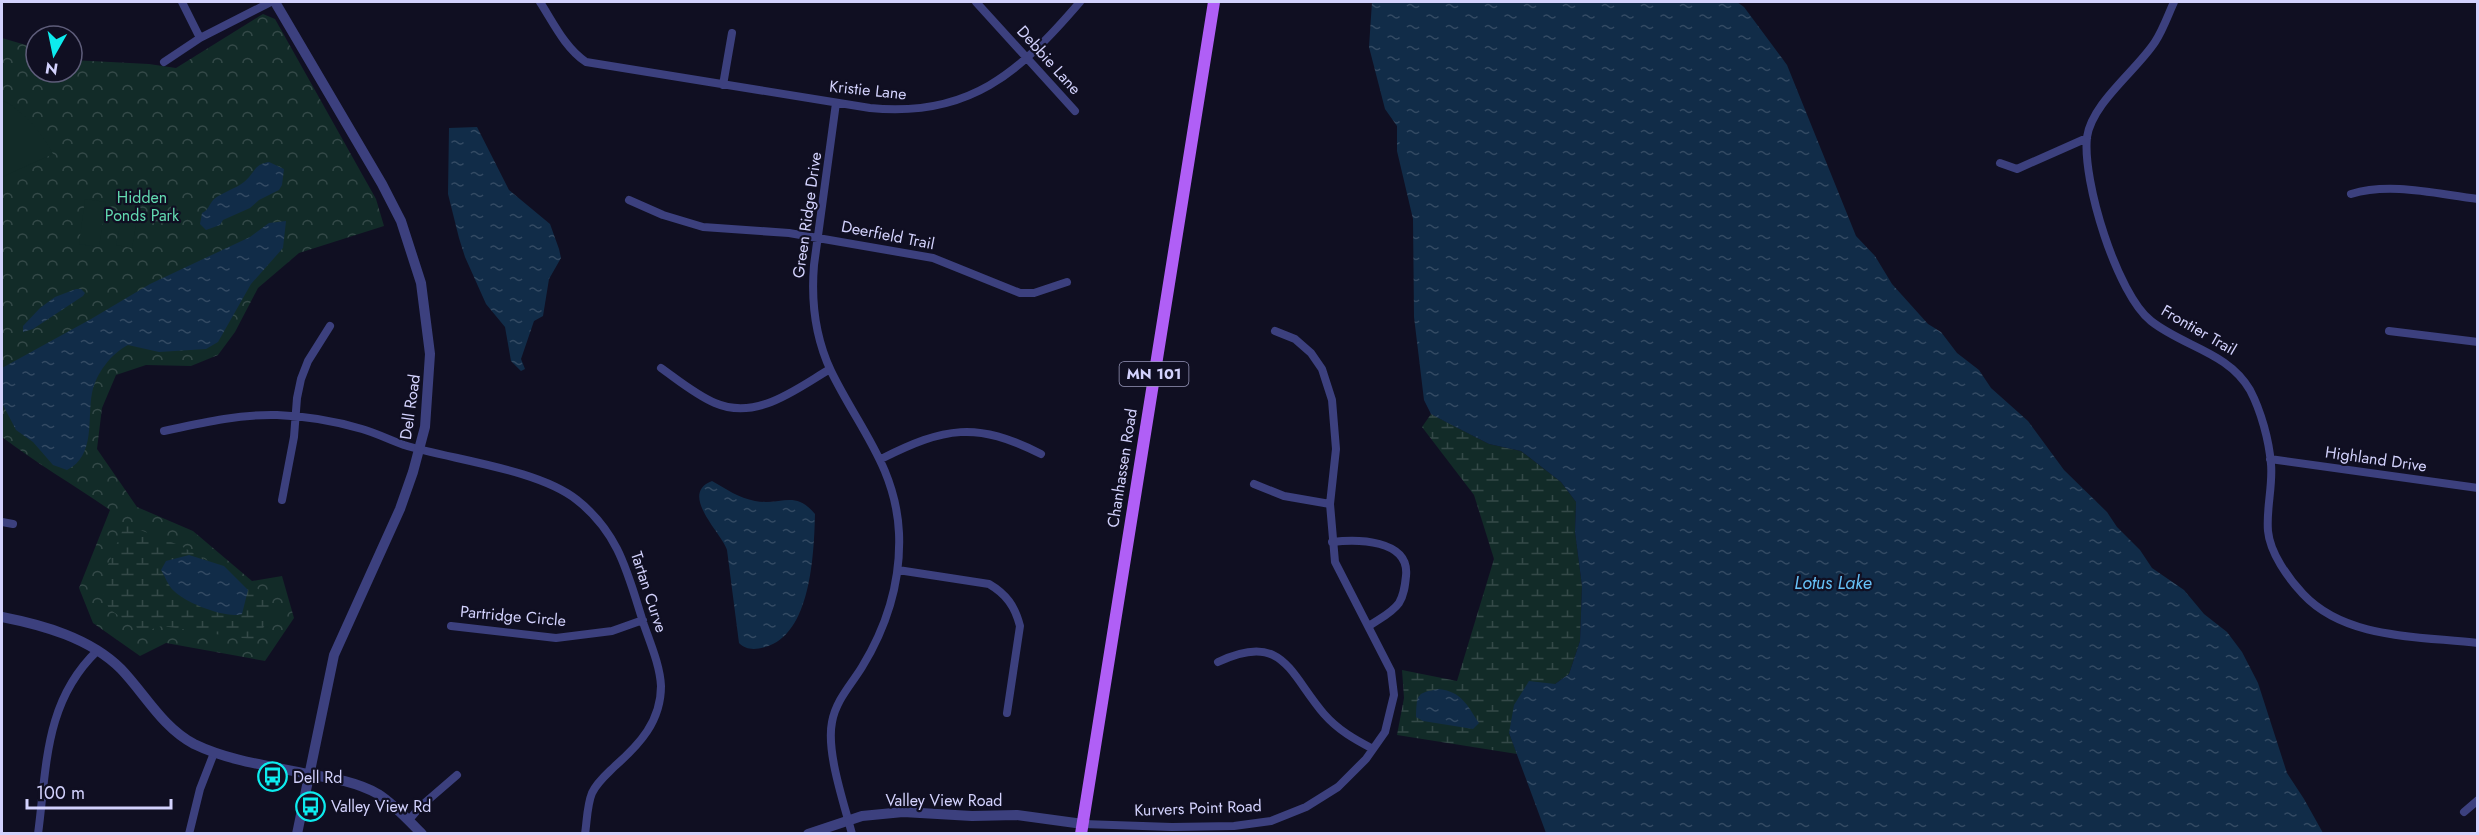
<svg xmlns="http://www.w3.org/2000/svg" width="2479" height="835" font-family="Jost,sans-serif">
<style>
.forest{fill:url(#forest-crowns)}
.wetland{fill:url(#wetland-marsh)}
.pitch{fill:#122b28}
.water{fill:url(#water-ripples)}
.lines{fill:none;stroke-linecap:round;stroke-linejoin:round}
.minor{stroke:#3c407e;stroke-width:8}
.tertiary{stroke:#3c407e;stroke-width:10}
.primary{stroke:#b05ff6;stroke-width:12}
.labels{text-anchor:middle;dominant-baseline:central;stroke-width:4.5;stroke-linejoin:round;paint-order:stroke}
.shield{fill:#100f22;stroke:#9898bb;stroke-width:1.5}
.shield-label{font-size:15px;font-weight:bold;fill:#d3d2fd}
.street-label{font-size:16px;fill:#d3d2fd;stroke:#100f22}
.park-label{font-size:16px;fill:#62d9b0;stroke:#100f22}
.poi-label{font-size:16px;fill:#d3d2fd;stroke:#100f22;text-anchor:start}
.water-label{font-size:18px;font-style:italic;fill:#66c1f7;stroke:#100f22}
</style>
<defs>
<pattern id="forest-crowns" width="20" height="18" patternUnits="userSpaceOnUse" patternTransform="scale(1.5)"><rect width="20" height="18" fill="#122b28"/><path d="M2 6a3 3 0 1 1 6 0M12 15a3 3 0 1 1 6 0" fill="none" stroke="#344948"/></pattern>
<pattern id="wetland-marsh" width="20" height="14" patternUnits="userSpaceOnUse" patternTransform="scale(1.5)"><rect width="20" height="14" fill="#122b28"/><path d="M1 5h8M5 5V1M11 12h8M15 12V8" fill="none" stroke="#344948"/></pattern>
<pattern id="water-ripples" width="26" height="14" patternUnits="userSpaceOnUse" patternTransform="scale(1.5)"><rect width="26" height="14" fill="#112c48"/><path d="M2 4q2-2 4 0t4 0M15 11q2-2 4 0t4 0" fill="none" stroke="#334a63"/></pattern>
</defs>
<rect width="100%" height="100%" fill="#100f22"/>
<!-- forest -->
<path class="forest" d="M 263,14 L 275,19 L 376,199 L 384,226 L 299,253 L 258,288 L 235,332 L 218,355 L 191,366 L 146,365 L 116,375 L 102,408 L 97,449 L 137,507 L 193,531 L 252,581 L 282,576 L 294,618 L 265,661 L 166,643 L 140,656 L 93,623 L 79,588 L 110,510 C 74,485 36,463 2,437 L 2,38 L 36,48 L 36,72 L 72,72 L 72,60 L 149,64 L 176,68 Z"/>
<!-- wetland -->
<path class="wetland" d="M 1431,414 L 1489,444 L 1521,451 L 1561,482 L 1576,502 L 1575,532 L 1582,586 L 1580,641 L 1569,674 L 1555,684 L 1509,733 L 1517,754 L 1397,735 L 1404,698 L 1402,670 L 1457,681 L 1494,559 L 1474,495 L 1422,427 Z
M 125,524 L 181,546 L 267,594 C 277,612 265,625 255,640 L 162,626 L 143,632 L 109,609 L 100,584 Z"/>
<!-- pitch -->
<path class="pitch" d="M 2,100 C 24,111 42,133 53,154 L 2,177 Z
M 85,199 L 106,202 L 99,247 L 79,244 Z
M 123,210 L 138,213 L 132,248 L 116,245 Z"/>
<!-- water -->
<path class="water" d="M 1372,2 L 1737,2 L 1744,7 L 1787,65 L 1856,236 L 1875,256 L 1892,284 L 1928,324 L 1941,332 L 1957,353 L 1979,370 L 1991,388 L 2028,421 L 2064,470 L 2107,512 L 2117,527 L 2140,550 L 2152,568 L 2184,590 L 2204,614 L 2227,632 L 2242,652 L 2258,683 L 2287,773 L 2304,799 L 2323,833 L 1546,833 L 1509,733 L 1514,705 L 1529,681 L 1555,684 L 1569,674 L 1580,641 L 1582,586 L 1575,532 L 1576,502 L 1561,482 L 1521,451 L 1489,444 L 1446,422 L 1431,414 L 1424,400 L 1414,317 L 1413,219 L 1397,151 L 1397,126 L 1385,109 L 1369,47 Z
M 477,127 L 509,190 L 550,224 L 559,249 L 561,258 L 549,279 L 543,316 L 534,321 L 521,359 L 525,369 L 521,371 L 511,361 L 505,327 L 486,304 L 465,257 L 459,238 L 448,194 L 449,128 Z
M 269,162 L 284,169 L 282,185 L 279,190 L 259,200 L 250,208 L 223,220 L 220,225 L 206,230 L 200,224 L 202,213 C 209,210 209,204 214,199 C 223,192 235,189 244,182 C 254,174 254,164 269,162 Z
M 286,221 L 283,248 L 251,284 L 218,342 L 206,349 L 159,352 L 128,345 C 111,354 96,373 92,393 C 87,418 96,456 67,470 L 53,465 L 33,442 L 16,430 L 2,403 L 2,368 L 91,319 L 150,284 L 250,237 L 269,223 Z
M 76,289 L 81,289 L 85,293 L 83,296 L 33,329 L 23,332 L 23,326 L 40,308 L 55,297 Z
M 712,481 C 726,489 739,498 755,501 C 782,506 794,489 815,514 C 814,554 811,635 765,647 C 755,650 746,650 739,643 L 727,550 C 722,533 678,494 712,481 Z
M 189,555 L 224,566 L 248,590 L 242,614 C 226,619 186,603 174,591 C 168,586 165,576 161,570 L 166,561 Z
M 1439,689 C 1462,692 1467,705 1479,723 L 1473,729 L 1423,721 L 1416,717 C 1417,694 1416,693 1439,689 Z"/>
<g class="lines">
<!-- minor -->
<path class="minor" d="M 182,2 L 200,38
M 540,2 C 553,22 565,48 586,62 L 870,108 C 969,118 1019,73 1080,2
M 976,2 L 1075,111
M 2174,2 C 2168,15 2163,30 2155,42 C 2136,71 2092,103 2087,137 C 2082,181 2117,294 2151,321 C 2184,347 2228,352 2250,390 C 2261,411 2269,440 2271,464 C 2273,486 2266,509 2268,531 C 2270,553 2288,578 2303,594 C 2346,640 2420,636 2478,643
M 164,62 L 200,38 L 271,2
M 723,85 L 732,33
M 836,103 L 814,265 C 811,301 815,337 831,371 C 858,427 896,467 899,533 C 901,581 887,626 862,667 C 851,685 836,700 832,722 C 826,752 844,803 852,834
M 2000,163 L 2017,169 L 2087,138
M 2351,194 C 2391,182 2436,194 2478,199
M 629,200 L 663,215 L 703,227 L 789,233 L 933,258 L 1020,293 L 1034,293 L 1067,282
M 2389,331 L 2478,342
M 661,368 C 678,380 696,395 715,403 C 757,421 796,389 830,369
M 164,431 C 201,423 239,414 277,415 C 305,416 335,421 362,429 C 376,433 390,440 404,445 C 453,460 538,469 577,500 C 620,534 628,575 644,625 C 651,645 660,666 661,686 C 661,721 640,744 615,766 C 607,774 597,782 592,793 C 587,805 587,821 585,834
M 881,459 C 945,427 976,421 1041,454
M 2270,459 L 2478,488
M 1254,484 L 1284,496 L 1330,504
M 282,500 L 294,437 L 297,398 L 301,379 L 308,361 L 330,326
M 2,522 L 13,524
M 1332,542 C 1356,539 1410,539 1406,576 C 1405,586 1404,595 1399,603 C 1392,613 1379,619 1369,626
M 898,570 L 989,584 C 1006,594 1015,606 1020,626 L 1007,713
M 451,626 L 556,638 L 612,631 L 643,620
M 1218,662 C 1283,631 1289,673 1324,714 C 1338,730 1354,739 1373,749
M 2464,812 L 2478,800
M 409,820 L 420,807 L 457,775
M 1083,824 L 1172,827 L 1234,826 L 1271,821 L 1306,807 L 1338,787 L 1366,759 L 1385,732 L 1394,695 L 1391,671 L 1335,562 L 1330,504 L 1336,449 L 1332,400 L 1322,369 L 1311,353 L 1295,339 L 1275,331
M 38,834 C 47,767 44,702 97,651
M 189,834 L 200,789 L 214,753"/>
<!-- tertiary -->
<path class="tertiary" d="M 275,2 L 382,184 L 401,221 L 421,283 L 430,354 L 425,427 L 413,472 L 400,509 L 334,655 L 297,834
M 2,617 C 43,625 90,638 121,669 C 145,694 162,727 194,744 C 229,761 270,766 308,774 C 332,778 357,782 378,794 C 395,805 408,820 422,834
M 808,834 L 862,816 L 903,812 L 972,816 L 1017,815 L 1083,824"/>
<!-- primary -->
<path class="primary" d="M 1081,834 L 1214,2"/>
</g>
<!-- icons -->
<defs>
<symbol id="bus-ring" viewBox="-11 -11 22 22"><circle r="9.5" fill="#100f22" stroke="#0decee" stroke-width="1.5"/><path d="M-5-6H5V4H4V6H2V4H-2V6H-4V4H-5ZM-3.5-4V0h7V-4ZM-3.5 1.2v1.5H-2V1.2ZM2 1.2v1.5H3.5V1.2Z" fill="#0decee"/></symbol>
</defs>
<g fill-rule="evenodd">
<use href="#bus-ring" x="256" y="760" width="33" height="33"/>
<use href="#bus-ring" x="294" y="790" width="33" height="33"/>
</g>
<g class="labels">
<!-- shield labels -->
<rect class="shield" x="1119.5" y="362" width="69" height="24" rx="4.5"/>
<g class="shield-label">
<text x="1154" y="374">MN 101</text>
</g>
<!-- street labels -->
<g class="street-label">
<text transform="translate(1049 60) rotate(48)">Debbie Lane</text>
<text transform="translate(868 90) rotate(6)">Kristie Lane</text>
<text transform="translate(807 215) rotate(-82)">Green Ridge Drive</text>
<text transform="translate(888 235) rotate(11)">Deerfield Trail</text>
<text transform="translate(2199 330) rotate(30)">Frontier Trail</text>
<text transform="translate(410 407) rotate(-82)">Dell Road</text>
<text transform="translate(2376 459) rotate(8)">Highland Drive</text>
<text transform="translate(1122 468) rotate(-81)">Chanhassen Road</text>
<text transform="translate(649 592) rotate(72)">Tartan Curve</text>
<text transform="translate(513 616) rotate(5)">Partridge Circle</text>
<text x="944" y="800">Valley View Road</text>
<text transform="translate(1198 808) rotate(-2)">Kurvers Point Road</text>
</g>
<!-- park labels -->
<g class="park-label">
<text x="142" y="197">Hidden<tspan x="142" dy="18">Ponds Park</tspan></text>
</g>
<!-- poi labels -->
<g class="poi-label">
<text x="293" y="777">Dell Rd</text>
<text x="331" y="806">Valley View Rd</text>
</g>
<!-- water labels -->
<g class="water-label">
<text x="1833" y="583">Lotus Lake</text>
</g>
</g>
<!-- border -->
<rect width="2479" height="835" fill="none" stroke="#d3d2fd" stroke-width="6"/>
<!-- north arrow -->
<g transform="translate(54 54) rotate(189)"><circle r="28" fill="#100f22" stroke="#5e5d7a" stroke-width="1.5"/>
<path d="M0-4.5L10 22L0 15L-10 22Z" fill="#0decee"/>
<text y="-9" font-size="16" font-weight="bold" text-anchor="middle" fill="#d3d2fd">N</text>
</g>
<!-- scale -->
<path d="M27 799v9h144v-9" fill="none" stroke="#d3d2fd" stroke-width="3"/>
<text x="36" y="799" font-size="18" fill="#d3d2fd" stroke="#100f22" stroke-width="4.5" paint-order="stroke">100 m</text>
</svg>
